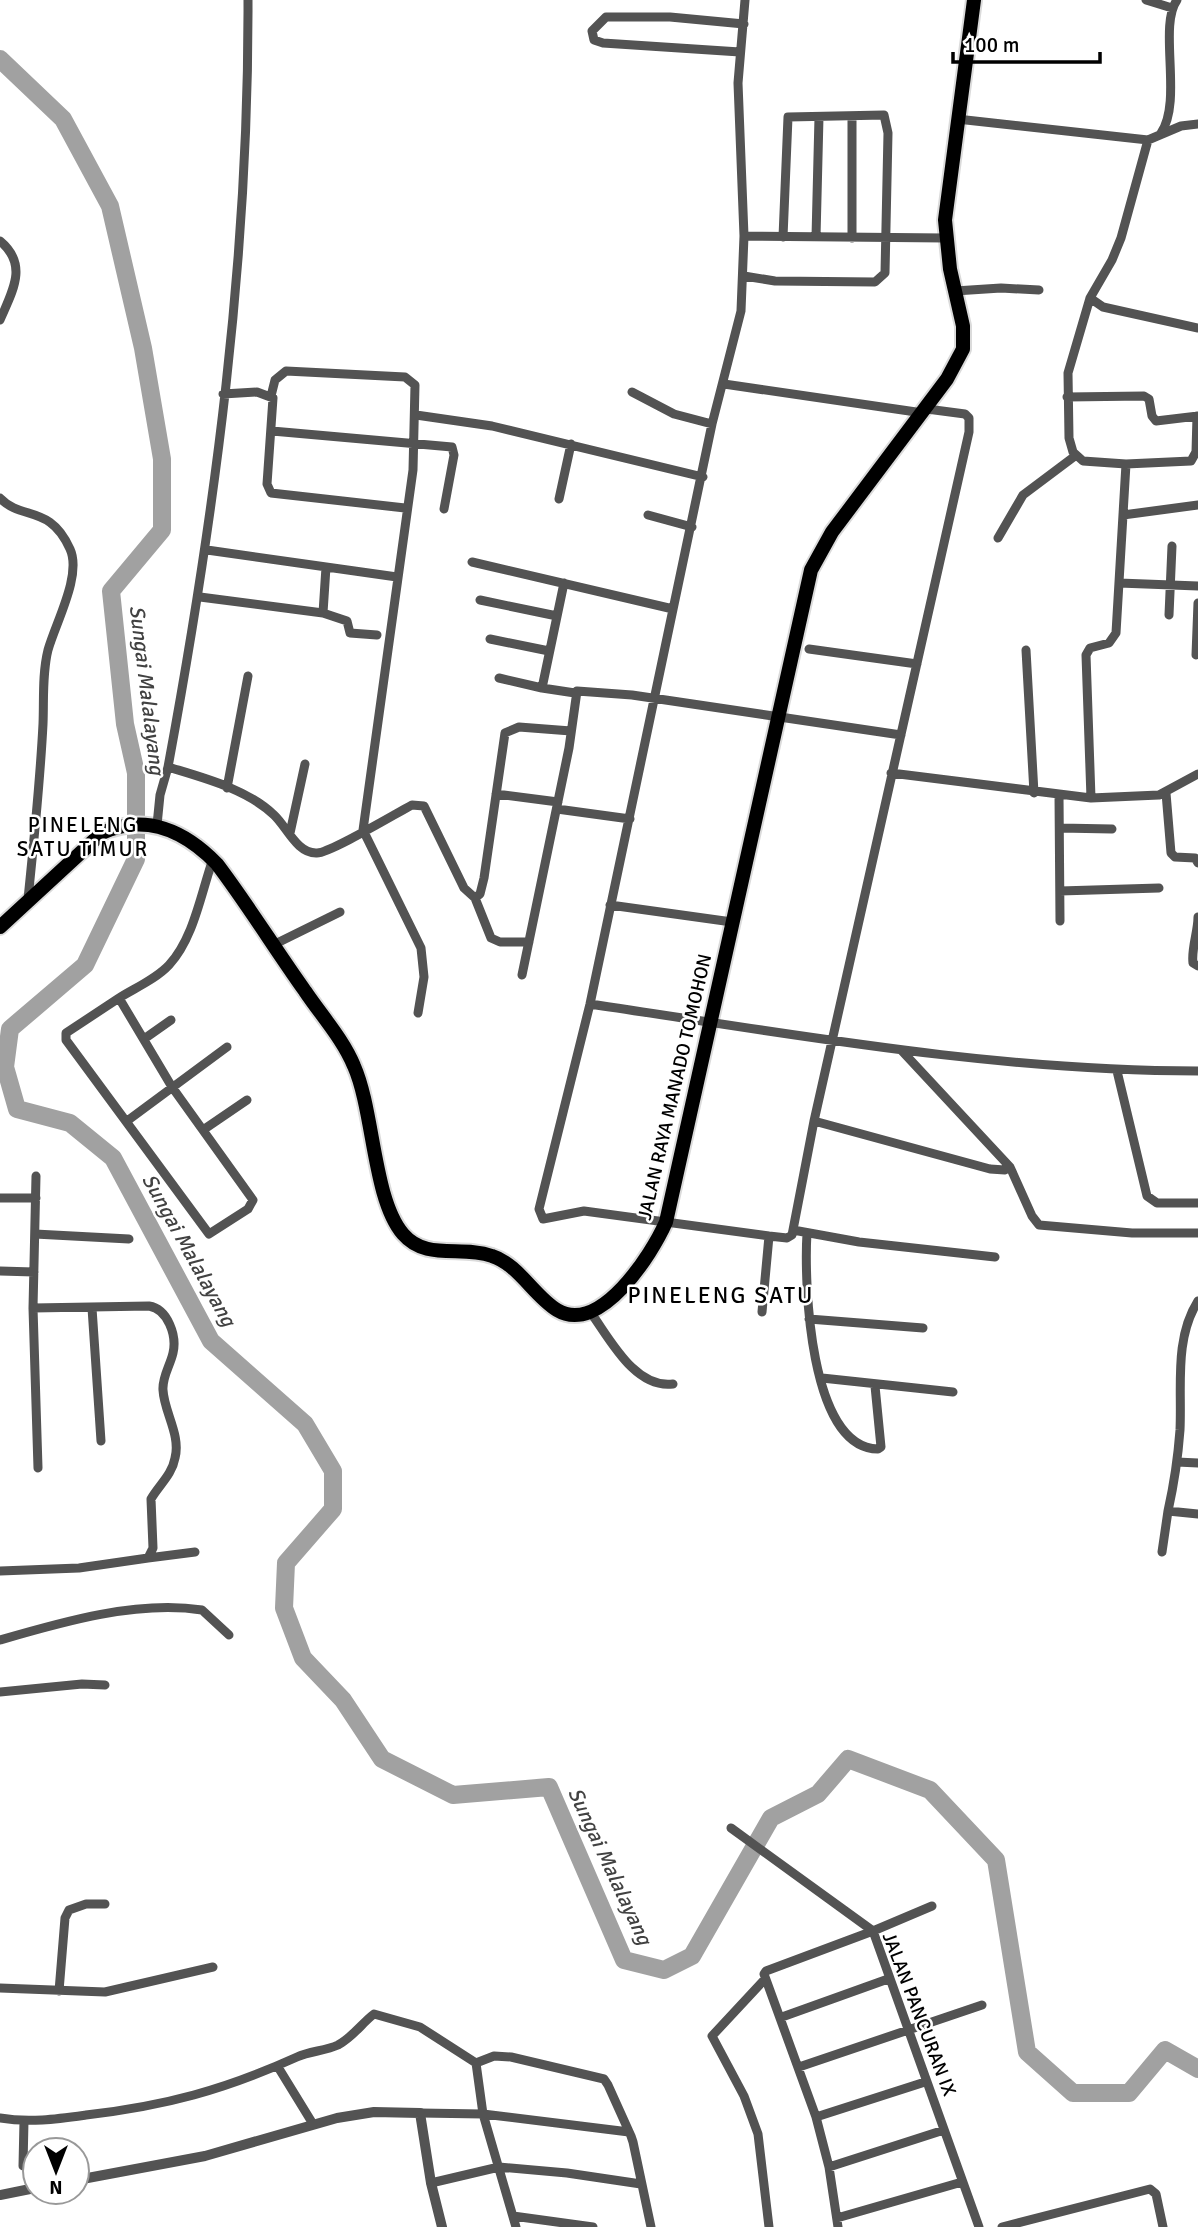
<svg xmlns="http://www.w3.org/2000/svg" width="1198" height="2227" font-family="Signika,sans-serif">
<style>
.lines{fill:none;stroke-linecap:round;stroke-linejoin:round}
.river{stroke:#a1a1a1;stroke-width:18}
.trunk-casing{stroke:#dbdbdb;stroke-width:18}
.minor{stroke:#535353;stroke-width:9}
.tertiary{stroke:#535353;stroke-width:10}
.trunk{stroke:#000;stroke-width:14}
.labels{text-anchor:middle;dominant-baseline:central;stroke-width:5;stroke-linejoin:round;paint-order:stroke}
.street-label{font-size:19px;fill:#000;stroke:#fff}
.water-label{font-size:21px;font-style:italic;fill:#424242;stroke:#fff}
.neighbourhood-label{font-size:21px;letter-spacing:2px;fill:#000;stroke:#fff}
.quarter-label{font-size:23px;letter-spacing:2px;fill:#000;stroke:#fff}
</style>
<rect width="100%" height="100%" fill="#fff"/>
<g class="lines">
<!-- river -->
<path class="river" d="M 0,59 L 63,119 L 110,206 L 143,348 L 162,459 L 162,530 L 111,591 L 125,724 L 136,773 L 136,859 L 85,965 L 10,1029 L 5,1067 L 17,1109 L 70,1123 L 113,1158 L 211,1341 L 305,1424 L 333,1471 L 333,1509 L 286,1563 L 284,1608 L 303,1658 L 343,1700 L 382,1759 L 453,1795 L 549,1787 L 624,1960 L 664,1970 L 692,1956 L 771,1818 L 818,1794 L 848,1759 L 930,1790 L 996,1860 L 1027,2052 L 1073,2093 L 1129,2093 L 1165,2050 L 1198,2069"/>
<defs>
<path id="trunk" d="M 0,927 L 102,833 C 146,813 185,831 217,864 C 248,905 275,949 305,991 C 321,1015 343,1039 354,1066 C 374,1111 373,1199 403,1234 C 426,1261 461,1245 492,1256 C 518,1264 534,1296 557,1310 C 600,1336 652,1254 666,1222 L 811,570 L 832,532 L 947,379 L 963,349 L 963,326 L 950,269 L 945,220 L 974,0"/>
</defs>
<!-- trunk casing -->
<use href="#trunk" class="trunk-casing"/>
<!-- minor -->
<path class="minor" d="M 745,0 L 738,83 L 744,236 L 741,311 L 712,424 L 590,1004 L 539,1209 L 543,1219 L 584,1211 L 769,1236 L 787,1238 L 792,1235 L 814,1121 L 969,432 L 969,418 L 965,414 L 927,409
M 1146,0 L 1172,8
M 740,52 L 603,43 L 594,40 L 592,31 L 606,17 L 670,17 L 744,24
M 957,119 L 1148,140 L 1181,126 L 1198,124
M 1161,133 C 1183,101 1158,26 1177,0
M 1148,140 L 1121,238 L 1112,260 L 1090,298 L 1103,307 L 1198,328
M 744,236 L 945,238
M 816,237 L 819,117
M 852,238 L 852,116
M 0,241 C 29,265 12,292 0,320
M 744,276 L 775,281 L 875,282 L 885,273 L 888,133 L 884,115 L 788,117 L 783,237
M 955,291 L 1001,288 L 1039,290
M 1090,298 L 1068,373 L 1069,438 L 1073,452 L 1083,461 L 1126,464 L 1116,633 L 1109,643 L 1090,648 L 1086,655 L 1091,798
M 724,384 L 923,413
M 632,392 L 674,414 L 712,424
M 223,394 L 257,392 L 273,398 L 267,484 L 271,493 L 405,508
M 271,396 L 275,380 L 286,371 L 405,377 L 415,385 L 413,470 L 363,830 L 421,948 L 424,977 L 418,1013
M 1067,397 L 1144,396 L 1149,399 L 1152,416 L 1156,421 L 1198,416
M 416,415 L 492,426 L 703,477
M 272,431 L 452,447 L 454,455 L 444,509
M 1126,464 L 1191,461 L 1196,452 L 1197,416
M 0,498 C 22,521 50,504 70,549 C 82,575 56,622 48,650 C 42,674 44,700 43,724 C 40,783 34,841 28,899
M 559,499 L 571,444
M 648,515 L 692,527
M 1123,515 L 1198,505
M 998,538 L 1023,495 L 1075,456
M 207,550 L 397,577
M 472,562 L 673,609
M 1119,583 L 1198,586
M 200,597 L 323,613 L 347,621 L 350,633 L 377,635
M 480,600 L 557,616
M 323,613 L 326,567
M 1169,615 L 1172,546
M 490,639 L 549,651
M 809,649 L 917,664
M 1026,650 L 1034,793
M 1196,655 L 1198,603
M 499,678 L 542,688 L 564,583
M 542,688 L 575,693
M 168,767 C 204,778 247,789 274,815 C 287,827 297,854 317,853 C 330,853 395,814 412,805 L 424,806 L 464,888 L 475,898 L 480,894 L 484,878 L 505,733 L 519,727 L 571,731
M 891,773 L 1091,798 L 1159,795 L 1198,774
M 227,788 L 248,676
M 1166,793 L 1171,853 L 1175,857 L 1195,858 L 1198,863
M 496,794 L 558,802
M 1059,795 L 1060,921
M 557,809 L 630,819
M 157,825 L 160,795 L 168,767 C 215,513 249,258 248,0
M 1060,828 L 1112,829
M 290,833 L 305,764
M 1060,891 L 1159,888
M 475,898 L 491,938 L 500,942 L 529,942
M 610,905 L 732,922
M 1198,917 C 1198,932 1191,949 1193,963 L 1198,966
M 273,945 L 340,912
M 522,975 L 569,748 L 577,691 L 632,695 L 901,735
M 119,998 L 66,1033 L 66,1040 L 209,1234 L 248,1209 L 253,1200 L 172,1087 L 119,998 C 135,988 156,979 169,965 C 194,938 201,893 213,859
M 590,1004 C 792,1034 994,1071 1198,1071
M 144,1039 L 171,1020
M 1117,1071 L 1147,1196 L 1157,1203 L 1198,1203
M 127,1121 L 227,1047
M 814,1121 L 990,1169 L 1005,1170 L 1010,1167 L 902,1051
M 203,1130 L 247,1100
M 1010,1167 L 1032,1216 L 1039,1225 L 1132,1233 L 1198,1233
M 36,1176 L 33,1308 L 38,1468
M 0,1198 L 36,1198
M 793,1230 L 859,1242 L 995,1257
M 807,1233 C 804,1282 809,1448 878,1449 L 881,1447 L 875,1386
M 35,1234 L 129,1239
M 0,1271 L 34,1272
M 1198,1301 C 1174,1339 1182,1387 1180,1430 C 1178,1457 1174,1484 1168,1511 L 1198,1514
M 92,1308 L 101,1441
M 762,1312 L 769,1236
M 591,1313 C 610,1339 635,1389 673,1384
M 809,1319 L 923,1328
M 822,1378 L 953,1392
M 1177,1462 L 1198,1463
M 1162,1552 L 1168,1511
M 148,1558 L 195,1552
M 0,1571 L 79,1568 L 148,1558 L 153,1548 L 151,1499 C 159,1485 172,1475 175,1458 C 181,1435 164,1412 163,1390 C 162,1377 170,1366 173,1353 C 177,1336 168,1309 149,1306 L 33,1308
M 0,1640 C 62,1622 137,1600 202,1610 L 229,1635
M 0,1692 L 82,1684 L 105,1685
M 731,1828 L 873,1931 L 932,1906
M 765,1979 L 712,2036 L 744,2096 L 758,2134 L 769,2227
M 0,1988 L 105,1992 L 213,1967
M 59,1991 L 65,1918 L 69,1910 L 86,1904 L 105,1904
M 782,2017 L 888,1979
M 278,2067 L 313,2124
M 799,2067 L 982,2005
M 420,2113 L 483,2114 L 516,2227
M 816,2117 L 925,2082
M 0,2118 C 29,2123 57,2119 86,2115 C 165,2106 224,2090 297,2057 C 310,2051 325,2051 338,2045 C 353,2037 362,2023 374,2014 L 420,2027 L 476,2063
M 629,2132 L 483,2114 L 476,2063 L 494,2056 L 511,2057 L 604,2079 L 608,2085 L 631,2136 L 633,2142 L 651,2227
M 23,2166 L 24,2121
M 829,2167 L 944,2130
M 431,2183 L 499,2167 L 567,2173 L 641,2184
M 513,2216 L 593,2227
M 837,2218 L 962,2182
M 838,2227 L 829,2167 L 816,2117 L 764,1974 L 766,1971 L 873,1931 L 979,2227
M 1002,2227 L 1150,2189 L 1156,2194 L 1163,2227"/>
<!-- tertiary -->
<path class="tertiary" d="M 77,2180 L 205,2156 L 337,2118 L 374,2112 L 420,2113 L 431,2183 L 442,2227
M 0,2195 L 35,2188"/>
<!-- trunk -->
<use href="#trunk" class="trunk"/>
</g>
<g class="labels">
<!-- street labels -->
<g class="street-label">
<text transform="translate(675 1087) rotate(-77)">JALAN RAYA MANADO TOMOHON</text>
<text transform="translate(919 2014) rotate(69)">JALAN PANCURAN IX</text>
</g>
<!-- water labels -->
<g class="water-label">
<text transform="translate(147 690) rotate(83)">Sungai Malalayang</text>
<text transform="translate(189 1250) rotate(61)">Sungai Malalayang</text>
<text transform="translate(610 1866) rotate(65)">Sungai Malalayang</text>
</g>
<!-- neighbourhood labels -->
<g class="neighbourhood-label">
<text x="83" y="825">PINELENG<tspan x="83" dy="24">SATU TIMUR</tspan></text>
</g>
<!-- quarter labels -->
<g class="quarter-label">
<text x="721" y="1295">PINELENG SATU</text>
</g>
</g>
<!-- north arrow -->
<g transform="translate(56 2171) rotate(180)"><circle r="33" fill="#ffffff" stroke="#999999" stroke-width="2"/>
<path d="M0-5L12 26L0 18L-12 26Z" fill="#000000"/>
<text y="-10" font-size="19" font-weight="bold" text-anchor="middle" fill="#000000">N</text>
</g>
<!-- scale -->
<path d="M953 52v10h147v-10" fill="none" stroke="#000000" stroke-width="3.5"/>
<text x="964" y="52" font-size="21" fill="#000000" stroke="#ffffff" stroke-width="5" paint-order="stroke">100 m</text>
</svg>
